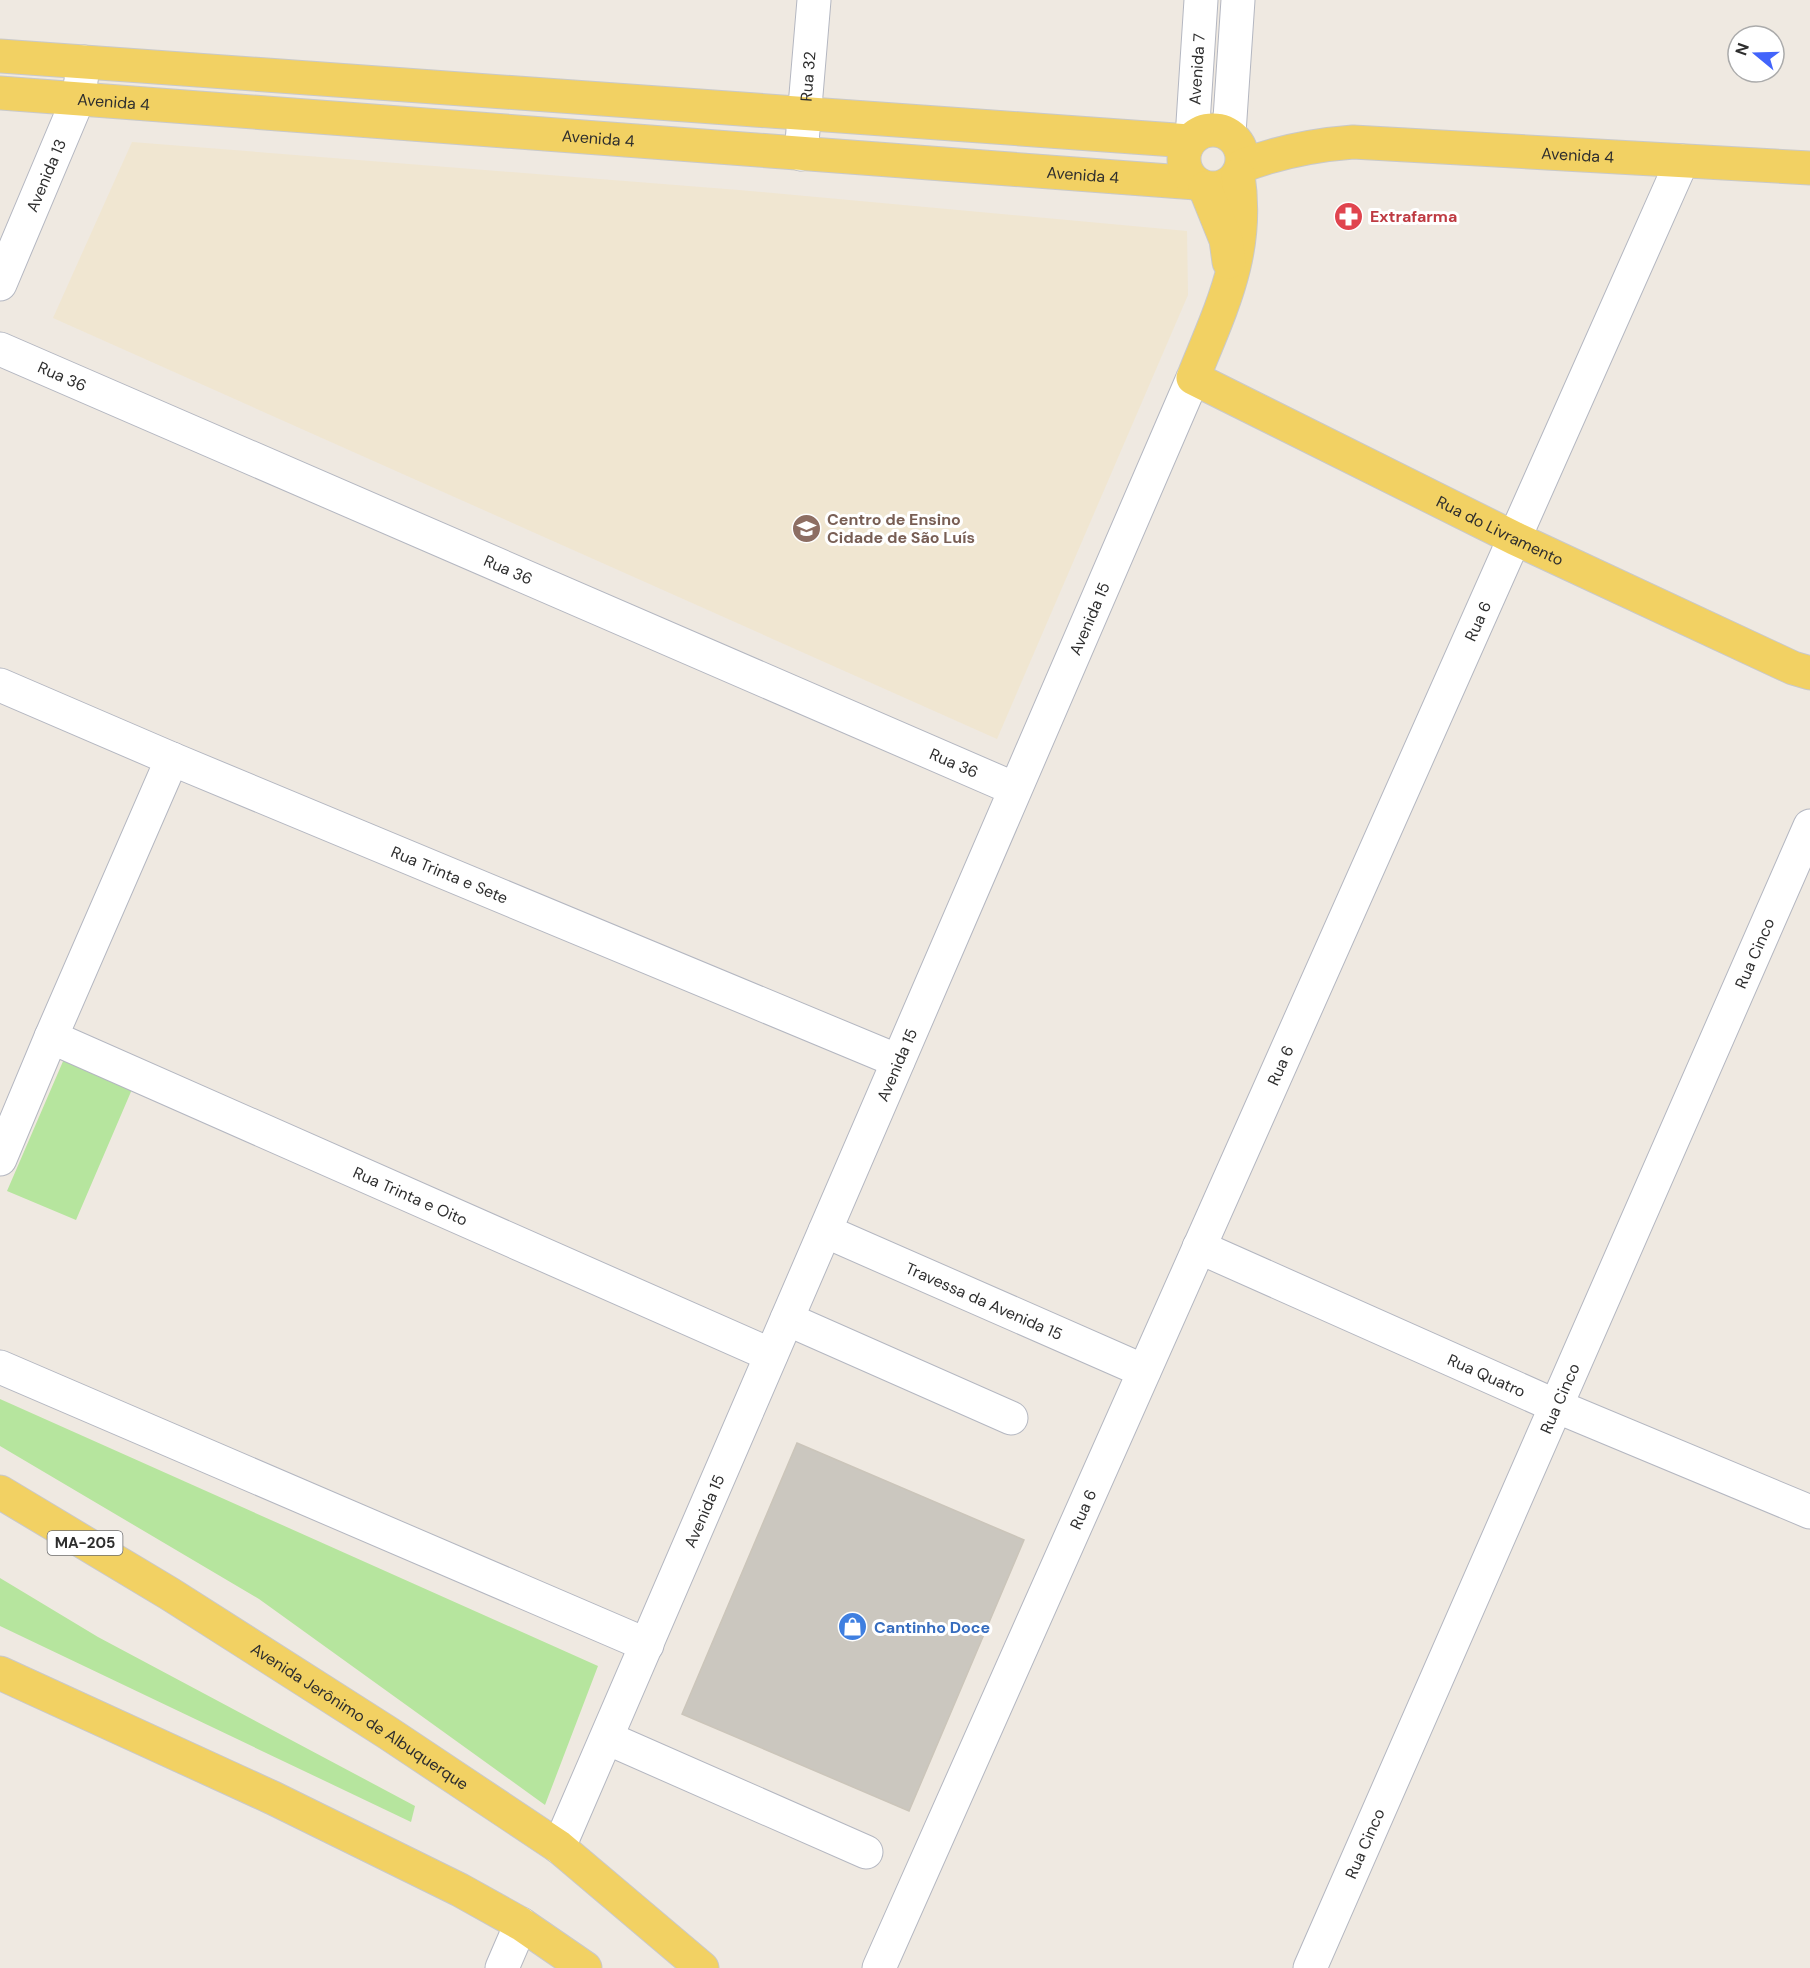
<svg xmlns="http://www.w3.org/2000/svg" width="1810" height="1968" font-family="'DM Sans',sans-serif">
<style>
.education{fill:#f0e6d1}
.green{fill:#b6e59e}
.building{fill:#cbc7bf;stroke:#cbc5ba;stroke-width:1.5}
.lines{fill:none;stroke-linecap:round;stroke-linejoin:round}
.minor-casing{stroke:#b4b7c1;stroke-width:35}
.major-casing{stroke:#c9c9c9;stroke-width:35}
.minor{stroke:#fff;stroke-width:33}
.major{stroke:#f2d163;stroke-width:33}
.labels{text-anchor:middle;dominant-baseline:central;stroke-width:6;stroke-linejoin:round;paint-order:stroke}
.shield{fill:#fff;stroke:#6d6d6d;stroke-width:1.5}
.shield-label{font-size:15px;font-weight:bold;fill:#2e2e2e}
.street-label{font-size:16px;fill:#2e2e2e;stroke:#fff}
.health-label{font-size:16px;font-weight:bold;fill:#be3a42;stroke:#fff;text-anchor:start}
.education-label{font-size:16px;font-weight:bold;fill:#785e54;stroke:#fff;text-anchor:start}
.shop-label{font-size:16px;font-weight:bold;fill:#366cbe;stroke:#fff;text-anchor:start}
</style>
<rect width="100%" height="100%" fill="#efe9e1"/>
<!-- education -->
<path class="education" d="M 132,142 L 739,190 L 1187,231 L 1188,295 L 997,739 L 53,318 Z"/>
<!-- green -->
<path class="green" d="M 64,1059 L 133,1087 L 76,1220 L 7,1191 Z
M 0,1399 L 598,1666 L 545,1805 L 259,1599 L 0,1446 Z
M 0,1578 L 98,1637 L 415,1806 L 411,1822 L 0,1626 Z"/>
<!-- building -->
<path class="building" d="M 797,1443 L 1024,1540 L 909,1811 L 682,1714 Z"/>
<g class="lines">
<defs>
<g id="minor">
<path d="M 1229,133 L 1238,0"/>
<path id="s1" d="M 1192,138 L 1201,0"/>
<path id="s2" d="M 801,154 L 814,0"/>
<path id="s3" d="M 0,284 L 78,99 L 84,62"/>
<path id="s4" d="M 0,349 L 1015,789"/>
<path id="s5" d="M 0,685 L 172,759 L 898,1061"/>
<path id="s6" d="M 51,1037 L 771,1355"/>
<path d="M 0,1159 L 51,1037 L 172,759"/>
<path id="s7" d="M 825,1231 L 1144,1371"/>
<path id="s8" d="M 1199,1247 L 1556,1406 L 1810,1512"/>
<path d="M 787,1319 L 1011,1418"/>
<path d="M 0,1367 L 647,1645"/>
<path d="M 607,1738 L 866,1852"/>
<path id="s9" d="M 559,1847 L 1193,378"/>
<path d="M 502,1968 L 521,1924"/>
<path id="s10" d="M 879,1968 L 1682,161"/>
<path id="s11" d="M 1310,1968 L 1810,826"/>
</g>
<g id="major">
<path d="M 0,56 L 1189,141"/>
<path id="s12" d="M 0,93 L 1196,183"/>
<circle cx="1213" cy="159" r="29"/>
<path id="s13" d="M 1242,166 C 1278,152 1314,145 1353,142 L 1810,168"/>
<path id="s14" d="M 1238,175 C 1250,253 1221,308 1193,378 L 1514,538 L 1793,668 L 1810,673"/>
<path d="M 1205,188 L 1226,240 L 1229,262"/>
<path id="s15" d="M 0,1492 L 170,1594 L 388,1733 L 559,1847 L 702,1968"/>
<path d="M 0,1673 L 273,1798 L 460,1890 L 521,1924 L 585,1968"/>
</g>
</defs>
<!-- minor casing -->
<use href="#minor" class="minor-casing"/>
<!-- major casing -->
<use href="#major" class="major-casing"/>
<!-- minor -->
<use href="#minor" class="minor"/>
<!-- major -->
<use href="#major" class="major"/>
</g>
<!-- icons -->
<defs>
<symbol id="pharmacy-disc" viewBox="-11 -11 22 22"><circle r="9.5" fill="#e0444e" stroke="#fff"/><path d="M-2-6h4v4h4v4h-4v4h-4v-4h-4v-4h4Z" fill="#fff"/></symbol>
<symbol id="school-disc" viewBox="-11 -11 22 22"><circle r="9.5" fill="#8d6e63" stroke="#fff"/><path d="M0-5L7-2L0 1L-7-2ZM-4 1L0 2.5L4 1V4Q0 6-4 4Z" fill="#fff"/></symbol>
<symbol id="shop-disc" viewBox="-11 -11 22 22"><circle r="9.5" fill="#3f7fe0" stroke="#fff"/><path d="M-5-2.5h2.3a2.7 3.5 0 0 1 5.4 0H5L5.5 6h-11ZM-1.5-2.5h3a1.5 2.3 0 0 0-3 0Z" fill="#fff"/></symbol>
</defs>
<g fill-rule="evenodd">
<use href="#pharmacy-disc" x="1332" y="200" width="33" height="33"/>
<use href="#school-disc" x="790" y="512" width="33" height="33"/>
<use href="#shop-disc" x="836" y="1610" width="33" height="33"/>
</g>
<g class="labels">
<!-- shield labels -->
<rect class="shield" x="47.5" y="1531" width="75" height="24" rx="4.5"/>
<g class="shield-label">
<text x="85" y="1543">MA-205</text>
</g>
<!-- street labels -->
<g class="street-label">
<text stroke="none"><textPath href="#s1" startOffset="69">Avenida 7</textPath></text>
<text stroke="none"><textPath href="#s2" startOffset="78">Rua 32</textPath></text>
<text stroke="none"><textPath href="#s12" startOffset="114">Avenida 4</textPath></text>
<text stroke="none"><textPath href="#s12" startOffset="600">Avenida 4</textPath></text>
<text stroke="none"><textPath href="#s13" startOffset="339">Avenida 4</textPath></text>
<text stroke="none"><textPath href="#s3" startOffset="118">Avenida 13</textPath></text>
<text stroke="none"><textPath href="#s12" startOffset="1086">Avenida 4</textPath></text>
<text stroke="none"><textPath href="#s4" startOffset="68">Rua 36</textPath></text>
<text stroke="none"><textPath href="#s14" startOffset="554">Rua do Livramento</textPath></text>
<text stroke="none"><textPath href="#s4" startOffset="554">Rua 36</textPath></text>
<text stroke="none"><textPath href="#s9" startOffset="1338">Avenida 15</textPath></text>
<text stroke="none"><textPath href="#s10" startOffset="1474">Rua 6</textPath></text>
<text stroke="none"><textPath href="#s4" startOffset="1040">Rua 36</textPath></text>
<text stroke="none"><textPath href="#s5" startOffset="488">Rua Trinta e Sete</textPath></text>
<text stroke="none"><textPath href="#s11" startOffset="1108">Rua Cinco</textPath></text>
<text stroke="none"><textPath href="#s10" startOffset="988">Rua 6</textPath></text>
<text stroke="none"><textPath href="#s9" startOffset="852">Avenida 15</textPath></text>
<text stroke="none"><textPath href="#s6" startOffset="393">Rua Trinta e Oito</textPath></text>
<text stroke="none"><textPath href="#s7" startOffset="174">Travessa da Avenida 15</textPath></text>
<text stroke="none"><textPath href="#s8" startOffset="315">Rua Quatro</textPath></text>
<text stroke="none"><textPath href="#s11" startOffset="622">Rua Cinco</textPath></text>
<text stroke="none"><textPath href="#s10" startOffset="502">Rua 6</textPath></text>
<text stroke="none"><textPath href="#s9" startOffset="366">Avenida 15</textPath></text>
<text stroke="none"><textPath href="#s15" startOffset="424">Avenida Jerônimo de Albuquerque</textPath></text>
<text stroke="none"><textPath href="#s11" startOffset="136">Rua Cinco</textPath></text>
</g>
<!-- health labels -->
<g class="health-label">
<text x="1370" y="216">Extrafarma</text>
</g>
<!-- education labels -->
<g class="education-label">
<text x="827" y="519">Centro de Ensino<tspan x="827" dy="18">Cidade de São Luís</tspan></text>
</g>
<!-- shop labels -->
<g class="shop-label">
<text x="874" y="1627">Cantinho Doce</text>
</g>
</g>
<!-- north arrow -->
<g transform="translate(1756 54) rotate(289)"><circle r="28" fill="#ffffff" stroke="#ababab" stroke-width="1.5"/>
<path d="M0-4.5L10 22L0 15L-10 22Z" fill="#4264fb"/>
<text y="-9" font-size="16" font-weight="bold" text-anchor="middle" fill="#2e2e2e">N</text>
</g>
</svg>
